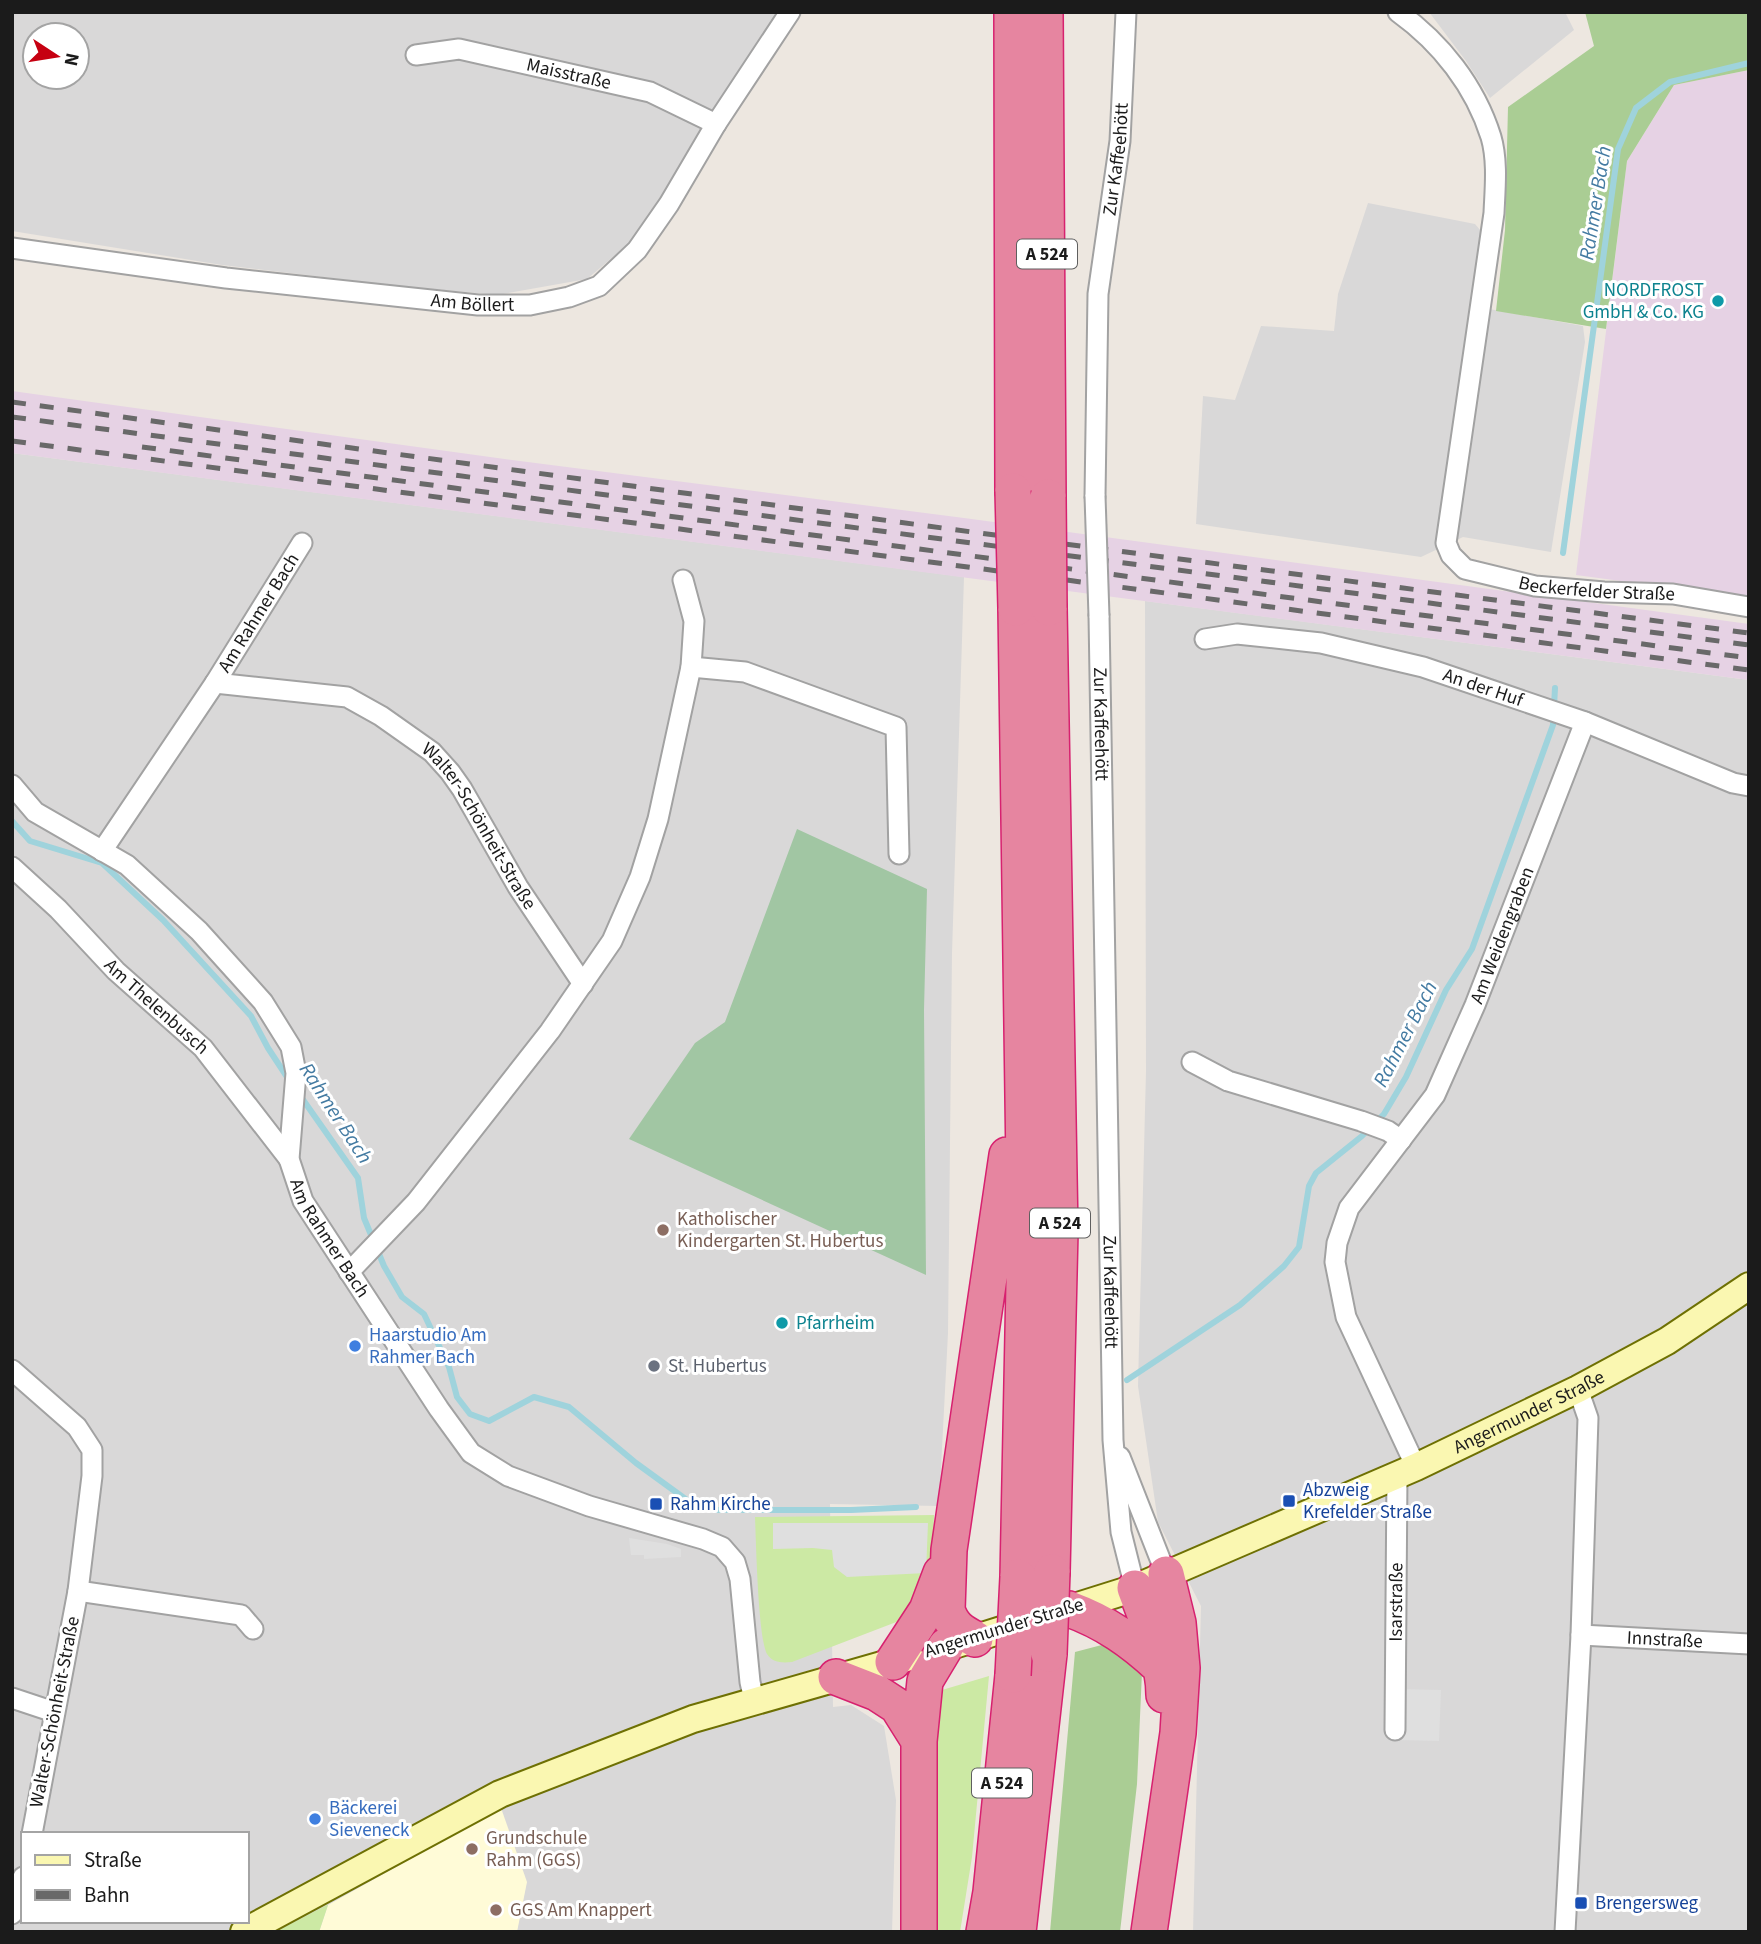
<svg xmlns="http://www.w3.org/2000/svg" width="1761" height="1944" font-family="'Source Sans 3',sans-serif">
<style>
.residential{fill:#d9d8d8;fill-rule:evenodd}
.industrial{fill:#e6d2e4}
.education{fill:#fffbd7}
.grass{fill:#cce9a4}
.forest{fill:#aacd94}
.cemetery{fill:#a1c6a3}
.parking{fill:#dfdfdf}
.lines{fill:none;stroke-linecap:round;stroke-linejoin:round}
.stream{stroke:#9fd3dc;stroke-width:6}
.minor-casing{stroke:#a2a2a2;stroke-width:23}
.secondary-casing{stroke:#6e7003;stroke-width:30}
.motorway-casing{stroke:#d7216f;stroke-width:38}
.minor{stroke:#fff;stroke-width:19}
.secondary{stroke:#faf7b1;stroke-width:26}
.motorway{stroke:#e685a0;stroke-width:35}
.rail{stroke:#696969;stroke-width:5;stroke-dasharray:14 14;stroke-linecap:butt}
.minor-bridge-casing{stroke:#a2a2a2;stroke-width:23;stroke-linecap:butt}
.motorway-bridge-casing{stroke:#d7216f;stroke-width:38;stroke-linecap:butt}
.minor-bridge{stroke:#fff;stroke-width:19}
.motorway-bridge{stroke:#e685a0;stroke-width:35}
.culture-dot{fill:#0f9aa8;stroke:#fff;stroke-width:2.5}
.education-dot{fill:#8d6e63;stroke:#fff;stroke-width:2.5}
.shop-dot{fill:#3f7fe0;stroke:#fff;stroke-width:2.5}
.worship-dot{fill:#6b7280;stroke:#fff;stroke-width:2.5}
.transit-dot{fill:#1a4fb4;stroke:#fff;stroke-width:2.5}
.labels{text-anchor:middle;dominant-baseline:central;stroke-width:6;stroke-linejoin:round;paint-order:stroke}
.shield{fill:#fff;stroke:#5f5f5f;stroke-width:2}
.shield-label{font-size:18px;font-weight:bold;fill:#1b1b1b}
.street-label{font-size:19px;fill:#1b1b1b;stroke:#fff}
.culture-label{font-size:19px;fill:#0d838f;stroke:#fff;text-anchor:end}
.education-label{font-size:19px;fill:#785e54;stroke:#fff;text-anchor:start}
.shop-label{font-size:19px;fill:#366cbe;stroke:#fff;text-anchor:start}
.worship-label{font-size:19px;fill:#5b616d;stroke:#fff;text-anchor:start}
.transit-label{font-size:19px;fill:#164399;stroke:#fff;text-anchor:start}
.water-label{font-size:21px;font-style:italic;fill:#447ba2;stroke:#fff}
</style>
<rect width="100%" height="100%" fill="#ede7e0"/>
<!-- residential -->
<path class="residential" d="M 12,12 L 783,12 L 687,156 L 632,241 L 587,279 L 497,295 L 390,285 L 222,265 L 12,231 ZM 35,35 L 77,35 L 77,77 L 35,77 Z
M 1429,12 L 1565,12 L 1574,30 L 1490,98 L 1466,61 Z
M 1368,203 L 1475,224 L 1481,231 L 1473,306 L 1583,326 L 1585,342 L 1551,552 L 1463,537 L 1421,557 L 1196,524 L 1203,396 L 1235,400 L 1261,326 L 1334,331 L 1338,294 Z
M 12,453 L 964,577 L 952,953 L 948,1333 L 939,1506 L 830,1504 L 833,1707 L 851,1705 L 884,1726 L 896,1800 L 892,1932 L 12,1932 ZM 23,1834 L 247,1834 L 247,1921 L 23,1921 Z
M 1145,601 L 1749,680 L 1749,1932 L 1193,1932 L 1201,1606 L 1158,1522 L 1138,1386 L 1146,1071 Z"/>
<!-- industrial -->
<path class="industrial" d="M 1749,70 L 1749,598 L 1576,575 L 1627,161 L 1674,85 Z
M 12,391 L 512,460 L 964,518 L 1749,624 L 1749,680 L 12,453 Z"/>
<!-- education -->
<path class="education" d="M 501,1808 L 527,1882 L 517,1932 L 319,1932 L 328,1905 Z"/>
<!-- grass -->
<path class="grass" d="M 934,1515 L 932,1574 L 912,1616 L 792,1662 C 782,1663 773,1663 767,1654 C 758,1638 756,1540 755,1517 Z
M 989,1676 L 972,1857 L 960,1932 L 927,1932 L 932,1693 Z
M 328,1905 L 319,1932 L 275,1932 L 327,1905 Z"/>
<!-- forest -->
<path class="forest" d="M 1585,12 L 1749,12 L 1749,70 L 1674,85 L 1627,161 L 1606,329 L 1496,311 L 1505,230 L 1508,107 L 1594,46 Z
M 1117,1641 L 1142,1672 L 1137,1784 L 1120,1932 L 1050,1932 L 1075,1652 Z"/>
<!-- cemetery -->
<path class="cemetery" d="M 797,829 L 927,889 L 924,1010 L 926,1275 L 629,1139 L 695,1043 L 725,1022 Z"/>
<!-- parking -->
<path class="parking" d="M 773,1523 L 928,1523 L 926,1573 L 847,1577 L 834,1567 L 832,1550 L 813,1548 L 773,1549 Z
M 629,1538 L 667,1544 L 681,1549 L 681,1557 L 644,1559 L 644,1555 L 631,1555 Z
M 1399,1689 L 1441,1690 L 1439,1741 L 1397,1740 Z"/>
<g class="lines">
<!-- stream -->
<path class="stream" d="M 1563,553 L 1618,149 L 1636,108 L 1670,82 L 1749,63
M 12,821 L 30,841 L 102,863 L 163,920 L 251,1016 L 268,1048 L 289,1080
M 299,1094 L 358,1178 L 364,1218 L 384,1266 L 402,1297 L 424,1314 L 449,1367 L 457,1397 L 470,1414 L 489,1421 L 534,1397 L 569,1407 L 636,1463 L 691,1503 L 717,1510 L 851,1510 L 916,1507
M 1127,1380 L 1240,1305 L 1284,1266 L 1299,1247 L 1309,1186 L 1316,1173 L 1362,1136 L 1384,1114 L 1406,1077 L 1446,990 L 1472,949 L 1553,725 L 1555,688"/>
<defs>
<g id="minor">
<path id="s1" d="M 1398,12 C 1441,43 1475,86 1491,137 C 1498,161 1495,189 1494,213 L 1446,543 L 1451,555 L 1465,569 L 1535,586 L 1604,592 L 1673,594 L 1749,607"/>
<path id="s2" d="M 416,55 L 459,49 L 650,92 L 716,124"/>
<path id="s3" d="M 12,248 L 226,278 L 478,305 L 530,305 L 569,297 L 599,286 L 637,250 L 669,204 L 716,124 L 790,12"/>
<path id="s4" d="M 1095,496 L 1098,294 L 1120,141 L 1126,12"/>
<path id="s5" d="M 1099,616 L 1113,1440 L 1121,1532 L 1135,1588"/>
<path id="s6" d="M 1205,639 L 1237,634 L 1321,643 L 1423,667 L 1585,722 L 1733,783 L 1749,786"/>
<path d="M 691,667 L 745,672 L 896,727 L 899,854"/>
<path id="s7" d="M 215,683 L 347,697 L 381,716 L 432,752 L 450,772 L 462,789 L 518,887 L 583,984"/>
<path id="s8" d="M 12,785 L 35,812 L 127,865 L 199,931 L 263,1002 L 291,1047 L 296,1073 L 289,1159 L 303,1201 L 439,1409 L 471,1453 L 508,1476 L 589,1506 L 703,1539 L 722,1547 L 735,1562 L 740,1579 L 750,1682 L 754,1700"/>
<path id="s9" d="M 102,851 L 215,683 L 302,543"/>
<path id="s10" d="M 12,867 L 58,909 L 116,971 L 203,1048 L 289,1159"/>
<path d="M 1192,1062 L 1228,1081 L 1361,1121 L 1388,1131 L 1401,1140"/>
<path d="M 349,1272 L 416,1202 L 550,1031 L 612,941 L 640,877 L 658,819 L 691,667 L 694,621 L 683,580"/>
<path d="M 12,1370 L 77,1427 L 92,1450 L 92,1476 L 78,1591 L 32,1834"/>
<path d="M 1120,1457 L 1166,1574"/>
<path id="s11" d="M 1416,1467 L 1346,1317 L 1335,1262 L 1337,1243 L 1349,1208 L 1435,1095 L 1475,1005 L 1585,722"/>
<path d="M 78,1591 L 241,1615 L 253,1629"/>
<path id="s12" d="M 1581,1635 L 1749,1644"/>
<path d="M 12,1698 L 54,1712"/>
<path id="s13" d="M 1395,1730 L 1397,1474"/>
<path d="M 12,1914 L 23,1877"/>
<path d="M 1565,1932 L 1581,1635 L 1588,1418 L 1578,1389"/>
</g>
<g id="secondary">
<path id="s14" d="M 957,1644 L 1135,1588 L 1416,1467 L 1578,1389 L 1667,1341 L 1749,1286"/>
<path d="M 244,1932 L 500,1794 L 693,1719 L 910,1657"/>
</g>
<path id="motorway" d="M 1012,12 L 1013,491
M 1045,12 L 1048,497
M 1016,608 L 1025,1236 L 1018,1577
M 1049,608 L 1060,1231 L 1052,1572
M 1135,1588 C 1147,1620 1164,1661 1164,1695
M 1069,1609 C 1105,1622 1132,1641 1160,1667
M 975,1639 C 961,1632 952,1626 947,1610 L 949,1550 L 1007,1155
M 893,1662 L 927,1610 L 941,1573
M 836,1677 L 877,1693 L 897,1706 L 919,1741 L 919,1932
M 919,1741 L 925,1681 L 946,1646
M 984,1932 L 991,1892 L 1013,1675
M 1018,1932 L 1049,1654
M 1149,1932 L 1178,1733 L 1182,1668 L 1178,1623 L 1166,1574"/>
</defs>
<!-- minor casing -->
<use href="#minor" class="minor-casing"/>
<!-- secondary casing -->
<use href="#secondary" class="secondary-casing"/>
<!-- motorway casing -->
<use href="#motorway" class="motorway-casing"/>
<!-- minor -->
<use href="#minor" class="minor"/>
<!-- secondary -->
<use href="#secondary" class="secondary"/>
<!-- motorway -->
<use href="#motorway" class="motorway"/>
<!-- rail -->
<path class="rail" d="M 12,402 L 972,532 L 1749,633
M 12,417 L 1749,645
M 12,441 L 1749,670
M 142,447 L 1749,658"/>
<defs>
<path id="minor-bridge" d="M 1095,496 L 1099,616"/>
<path id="motorway-bridge" d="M 1013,491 L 1016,608
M 1048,497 L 1049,608
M 1049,1654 L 1052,1572
M 1013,1675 L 1018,1577"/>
</defs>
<!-- minor-bridge casing -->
<use href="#minor-bridge" class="minor-bridge-casing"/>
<!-- motorway-bridge casing -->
<use href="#motorway-bridge" class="motorway-bridge-casing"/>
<!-- minor-bridge -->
<use href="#minor-bridge" class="minor-bridge"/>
<!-- motorway-bridge -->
<use href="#motorway-bridge" class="motorway-bridge"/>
</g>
<!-- markers -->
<g class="culture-dot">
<circle cx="1718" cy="301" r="7"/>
<circle cx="782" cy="1323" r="7"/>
</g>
<g class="education-dot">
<circle cx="663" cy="1230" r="7"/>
<circle cx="472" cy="1849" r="7"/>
<circle cx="496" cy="1910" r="7"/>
</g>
<g class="shop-dot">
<circle cx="355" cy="1346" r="7"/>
<circle cx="315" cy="1819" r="7"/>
</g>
<circle class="worship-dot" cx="654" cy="1366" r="7"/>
<g class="transit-dot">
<rect x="1282" y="1494" width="14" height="14" rx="3.5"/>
<rect x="649" y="1497" width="14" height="14" rx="3.5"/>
<rect x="1574" y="1896" width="14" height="14" rx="3.5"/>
</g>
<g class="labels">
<!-- shield labels -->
<g class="shield">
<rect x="1017" y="239.5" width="60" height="29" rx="5"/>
<rect x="1030" y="1208.5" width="60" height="29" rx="5"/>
<rect x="972" y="1768.5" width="60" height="29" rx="5"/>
</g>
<g class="shield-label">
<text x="1047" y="254">A 524</text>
<text x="1060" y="1223">A 524</text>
<text x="1002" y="1783">A 524</text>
</g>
<!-- street labels -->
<g class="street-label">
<text stroke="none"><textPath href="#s2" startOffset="156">Maisstraße</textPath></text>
<text stroke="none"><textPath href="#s4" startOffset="338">Zur Kaffeehött</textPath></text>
<text stroke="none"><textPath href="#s3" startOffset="464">Am Böllert</textPath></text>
<text stroke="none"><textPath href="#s1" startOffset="735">Beckerfelder Straße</textPath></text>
<text stroke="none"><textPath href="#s9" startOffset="285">Am Rahmer Bach</textPath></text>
<text stroke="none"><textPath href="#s6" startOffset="285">An der Huf</textPath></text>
<text stroke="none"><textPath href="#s5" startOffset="108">Zur Kaffeehött</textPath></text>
<text stroke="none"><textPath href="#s7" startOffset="322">Walter-Schönheit-Straße</textPath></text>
<text stroke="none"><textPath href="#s11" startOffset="593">Am Weidengraben</textPath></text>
<text stroke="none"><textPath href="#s10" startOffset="201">Am Thelenbusch</textPath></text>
<text stroke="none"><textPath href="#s8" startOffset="590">Am Rahmer Bach</textPath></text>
<text stroke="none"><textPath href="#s5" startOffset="676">Zur Kaffeehött</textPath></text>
<text stroke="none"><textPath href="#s14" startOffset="618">Angermunder Straße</textPath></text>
<text stroke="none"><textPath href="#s13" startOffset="128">Isarstraße</textPath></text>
<text transform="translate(1004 1628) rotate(-17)">Angermunder Straße</text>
<text stroke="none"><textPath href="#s12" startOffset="84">Innstraße</textPath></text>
<text transform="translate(55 1712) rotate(-79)">Walter-Schönheit-Straße</text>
</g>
<!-- culture labels -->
<g class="culture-label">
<text x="1704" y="290">NORDFROST<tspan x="1704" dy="22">GmbH &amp; Co. KG</tspan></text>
<text x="796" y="1323" text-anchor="start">Pfarrheim</text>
</g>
<!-- education labels -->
<g class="education-label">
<text x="677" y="1219">Katholischer<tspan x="677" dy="22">Kindergarten St. Hubertus</tspan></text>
<text x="486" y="1838">Grundschule<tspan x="486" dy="22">Rahm (GGS)</tspan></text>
<text x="510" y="1910">GGS Am Knappert</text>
</g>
<!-- shop labels -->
<g class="shop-label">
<text x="369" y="1335">Haarstudio Am<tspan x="369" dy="22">Rahmer Bach</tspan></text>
<text x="329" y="1808">Bäckerei<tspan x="329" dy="22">Sieveneck</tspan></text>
</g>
<!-- worship labels -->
<g class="worship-label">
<text x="668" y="1366">St. Hubertus</text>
</g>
<!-- transit labels -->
<g class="transit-label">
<text x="1303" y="1490">Abzweig<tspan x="1303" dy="22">Krefelder Straße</tspan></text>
<text x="670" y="1504">Rahm Kirche</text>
<text x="1595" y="1903">Brengersweg</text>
</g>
<!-- water labels -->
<g class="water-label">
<text transform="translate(1595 203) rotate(-81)">Rahmer Bach</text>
<text transform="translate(1405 1034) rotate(-63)">Rahmer Bach</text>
<text transform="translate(336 1113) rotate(57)">Rahmer Bach</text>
</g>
</g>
<!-- border -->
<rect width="1761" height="1944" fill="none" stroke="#1b1b1b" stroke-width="28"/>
<!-- legend -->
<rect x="21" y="1832" width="228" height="91" fill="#ffffff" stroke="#a4a4a4" stroke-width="2"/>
<rect x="35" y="1855" width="35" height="10" fill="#faf7b1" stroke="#a4a4a4" stroke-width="2"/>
<text x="84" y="1867" font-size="21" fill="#1b1b1b">Straße</text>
<rect x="35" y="1890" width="35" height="10" fill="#696969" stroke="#a4a4a4" stroke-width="2"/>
<text x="84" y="1902" font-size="21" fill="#1b1b1b">Bahn</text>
<!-- north arrow -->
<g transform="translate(56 56) rotate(102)"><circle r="33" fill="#ffffff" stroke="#a4a4a4" stroke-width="2"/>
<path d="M0-5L12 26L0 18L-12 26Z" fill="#c60011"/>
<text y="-10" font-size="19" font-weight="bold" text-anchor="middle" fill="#1b1b1b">N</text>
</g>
</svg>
